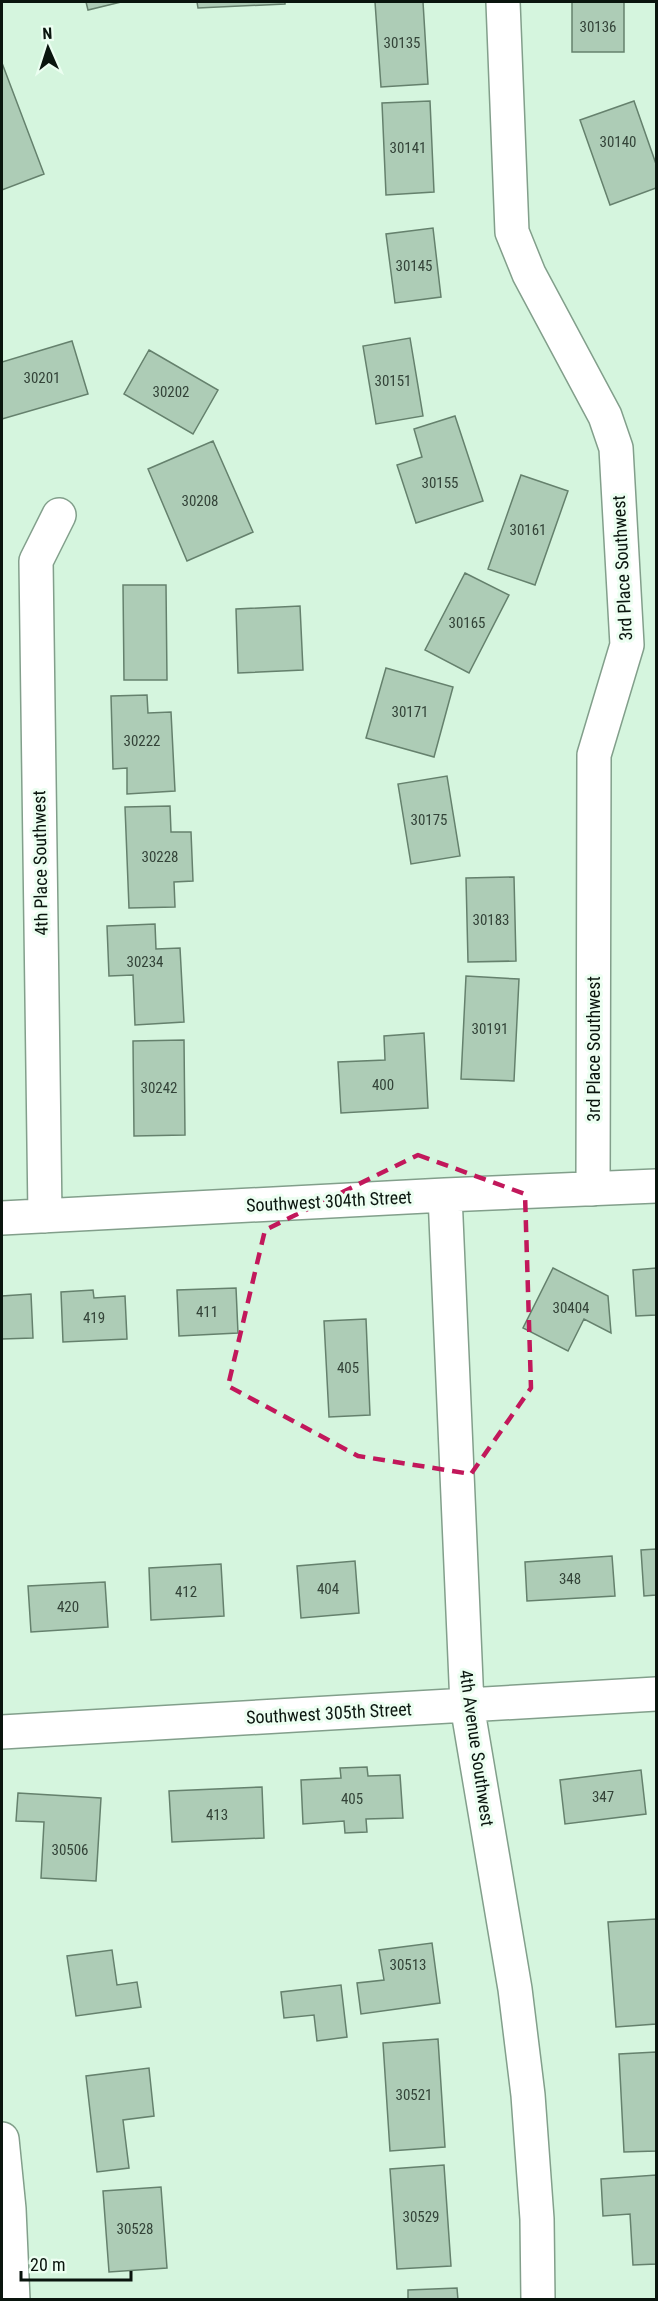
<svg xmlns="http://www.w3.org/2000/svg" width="658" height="2301" font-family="'Roboto Condensed',sans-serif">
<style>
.building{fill:#adccb6;stroke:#65816d;stroke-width:1.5}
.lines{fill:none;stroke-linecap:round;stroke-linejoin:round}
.minor-casing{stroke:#829f8b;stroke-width:36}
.minor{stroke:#fff;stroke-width:33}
.marked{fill:none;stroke:#c2185b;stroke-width:4.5;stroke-dasharray:12 8;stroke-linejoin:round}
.labels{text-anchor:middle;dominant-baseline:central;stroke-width:6;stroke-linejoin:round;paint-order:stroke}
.number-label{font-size:15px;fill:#334338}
.street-label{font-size:18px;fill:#0a150e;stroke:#ecfef1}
</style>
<rect width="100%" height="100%" fill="#d5f5de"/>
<!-- building -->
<path class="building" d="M 86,2 L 121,2 L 88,10 Z
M 197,2 L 285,2 L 285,4 L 198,8 Z
M 375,2 L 423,2 L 428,84 L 381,87 Z
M 572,2 L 624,2 L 624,52 L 572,52 Z
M 2,63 L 44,174 L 2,190 Z
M 430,101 L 434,192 L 386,195 L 382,103 Z
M 634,101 L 656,164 L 656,188 L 610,205 L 580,120 Z
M 433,228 L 441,297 L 395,303 L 386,234 Z
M 410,338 L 423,416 L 376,424 L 363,346 Z
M 72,341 L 88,394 L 2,419 L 2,362 Z
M 149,350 L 218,390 L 193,434 L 124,394 Z
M 455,416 L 483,501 L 416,523 L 397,465 L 422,457 L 414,429 Z
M 213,441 L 253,532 L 187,561 L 148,469 Z
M 521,475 L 568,491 L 535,585 L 488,569 Z
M 465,573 L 509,595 L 469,673 L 425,650 Z
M 123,585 L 166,585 L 167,680 L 124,680 Z
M 300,606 L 303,670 L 238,673 L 236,609 Z
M 386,668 L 453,687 L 434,757 L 366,738 Z
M 147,695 L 148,713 L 171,712 L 175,791 L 127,794 L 127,768 L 113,769 L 111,696 Z
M 447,776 L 460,856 L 411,864 L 398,784 Z
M 170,806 L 171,832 L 191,832 L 193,881 L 174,882 L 175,907 L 129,908 L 125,807 Z
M 514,877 L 516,961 L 468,962 L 466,878 Z
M 155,924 L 156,949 L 180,948 L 184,1022 L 135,1025 L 133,975 L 109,976 L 107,926 Z
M 466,976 L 519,979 L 514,1081 L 461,1079 Z
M 424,1033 L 428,1108 L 341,1113 L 338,1062 L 385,1060 L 384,1036 Z
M 184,1040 L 185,1135 L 134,1136 L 133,1041 Z
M 553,1268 L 608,1296 L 611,1333 L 584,1319 L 568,1351 L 523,1328 Z
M 656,1268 L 656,1315 L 636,1316 L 633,1270 Z
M 236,1288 L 238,1333 L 179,1336 L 177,1290 Z
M 93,1290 L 94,1298 L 125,1296 L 127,1339 L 63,1342 L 61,1292 Z
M 31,1294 L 33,1338 L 2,1339 L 2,1296 Z
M 366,1319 L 370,1415 L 329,1417 L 324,1321 Z
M 656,1549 L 656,1595 L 644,1596 L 641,1550 Z
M 612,1556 L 615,1596 L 527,1601 L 525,1562 Z
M 355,1561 L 359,1613 L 301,1618 L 297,1566 Z
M 221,1564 L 224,1616 L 151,1620 L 149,1568 Z
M 105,1582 L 108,1627 L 31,1632 L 28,1586 Z
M 367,1767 L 368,1776 L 400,1775 L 403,1818 L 366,1819 L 367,1832 L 345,1833 L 344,1821 L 303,1824 L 301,1780 L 341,1778 L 340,1768 Z
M 641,1770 L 646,1814 L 565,1824 L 560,1780 Z
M 262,1787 L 264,1838 L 172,1842 L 169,1791 Z
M 18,1793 L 101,1798 L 96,1881 L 41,1878 L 44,1822 L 16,1821 Z
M 656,1919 L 656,2024 L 616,2027 L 608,1922 Z
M 432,1943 L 440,2003 L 361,2014 L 357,1983 L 384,1980 L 379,1950 Z
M 112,1950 L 117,1985 L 137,1982 L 141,2007 L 76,2016 L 67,1956 Z
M 341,1985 L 347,2037 L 317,2041 L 314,2015 L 284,2018 L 281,1992 Z
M 438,2039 L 445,2147 L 390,2151 L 383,2043 Z
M 656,2052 L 656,2151 L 624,2152 L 619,2054 Z
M 149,2068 L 154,2116 L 123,2120 L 129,2168 L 97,2172 L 86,2076 Z
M 444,2165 L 451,2266 L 397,2269 L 390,2169 Z
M 656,2175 L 656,2264 L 633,2265 L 630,2214 L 603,2216 L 601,2179 Z
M 161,2187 L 167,2268 L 109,2272 L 103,2191 Z
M 457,2288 L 458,2300 L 408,2300 L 408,2290 Z"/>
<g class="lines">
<defs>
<path id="minor" d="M 503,2 L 512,232 L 529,274 L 605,416 L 616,448 L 627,645 L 594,755 L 593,1189
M 445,1195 L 467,1705 L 515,1989 L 528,2095 L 537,2219 L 538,2300
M 45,1216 L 36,561 L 59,515
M 2,1218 L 445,1195 L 656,1186
M 2,1732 L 656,1694
M 2,2139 L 9,2209 L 13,2300"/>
</defs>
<!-- minor casing -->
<use href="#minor" class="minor-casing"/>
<!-- minor -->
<use href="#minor" class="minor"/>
</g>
<!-- marked area -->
<path class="marked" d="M 418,1155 L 525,1194 L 531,1388 L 471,1474 L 358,1456 L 228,1386 L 265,1230 Z"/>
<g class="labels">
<!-- number labels -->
<g class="number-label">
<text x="598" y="27">30136</text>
<text x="402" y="43">30135</text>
<text x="618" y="142">30140</text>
<text x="408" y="148">30141</text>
<text x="414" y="266">30145</text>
<text x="42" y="378">30201</text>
<text x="393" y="381">30151</text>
<text x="171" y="392">30202</text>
<text x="440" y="483">30155</text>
<text x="200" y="501">30208</text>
<text x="528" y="530">30161</text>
<text x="467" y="623">30165</text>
<text x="410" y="712">30171</text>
<text x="142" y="741">30222</text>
<text x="429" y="820">30175</text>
<text x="160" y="857">30228</text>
<text x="491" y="920">30183</text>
<text x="145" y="962">30234</text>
<text x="490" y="1029">30191</text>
<text x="383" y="1085">400</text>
<text x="159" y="1088">30242</text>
<text x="571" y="1308">30404</text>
<text x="207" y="1312">411</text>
<text x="94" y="1318">419</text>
<text x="348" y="1368">405</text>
<text x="570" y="1579">348</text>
<text x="328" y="1589">404</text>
<text x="186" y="1592">412</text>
<text x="68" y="1607">420</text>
<text x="603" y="1797">347</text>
<text x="352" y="1799">405</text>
<text x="217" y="1815">413</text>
<text x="70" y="1850">30506</text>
<text x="408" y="1965">30513</text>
<text x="414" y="2095">30521</text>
<text x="421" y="2217">30529</text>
<text x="135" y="2229">30528</text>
</g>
<!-- street labels -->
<g class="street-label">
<text transform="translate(622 568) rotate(-93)">3rd Place Southwest</text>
<text transform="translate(40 863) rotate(-91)">4th Place Southwest</text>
<text transform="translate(593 1049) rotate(-90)">3rd Place Southwest</text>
<text transform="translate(329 1201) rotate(-3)">Southwest 304th Street</text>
<text transform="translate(329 1713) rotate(-3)">Southwest 305th Street</text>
<text transform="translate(477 1748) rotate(82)">4th Avenue Southwest</text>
</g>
</g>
<!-- border -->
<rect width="658" height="2301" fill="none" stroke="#0a150e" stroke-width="6"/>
<!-- north arrow -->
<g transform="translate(48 48) rotate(357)" stroke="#ecfef1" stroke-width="4.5" paint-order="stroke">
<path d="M0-4.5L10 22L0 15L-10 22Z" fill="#0a150e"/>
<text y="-9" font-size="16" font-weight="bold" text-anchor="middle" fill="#0a150e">N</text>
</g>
<!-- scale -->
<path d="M21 2271v9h110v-9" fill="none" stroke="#0a150e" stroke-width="3"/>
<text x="30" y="2271" font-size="18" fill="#0a150e" stroke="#ecfef1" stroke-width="4.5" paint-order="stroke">20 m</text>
</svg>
